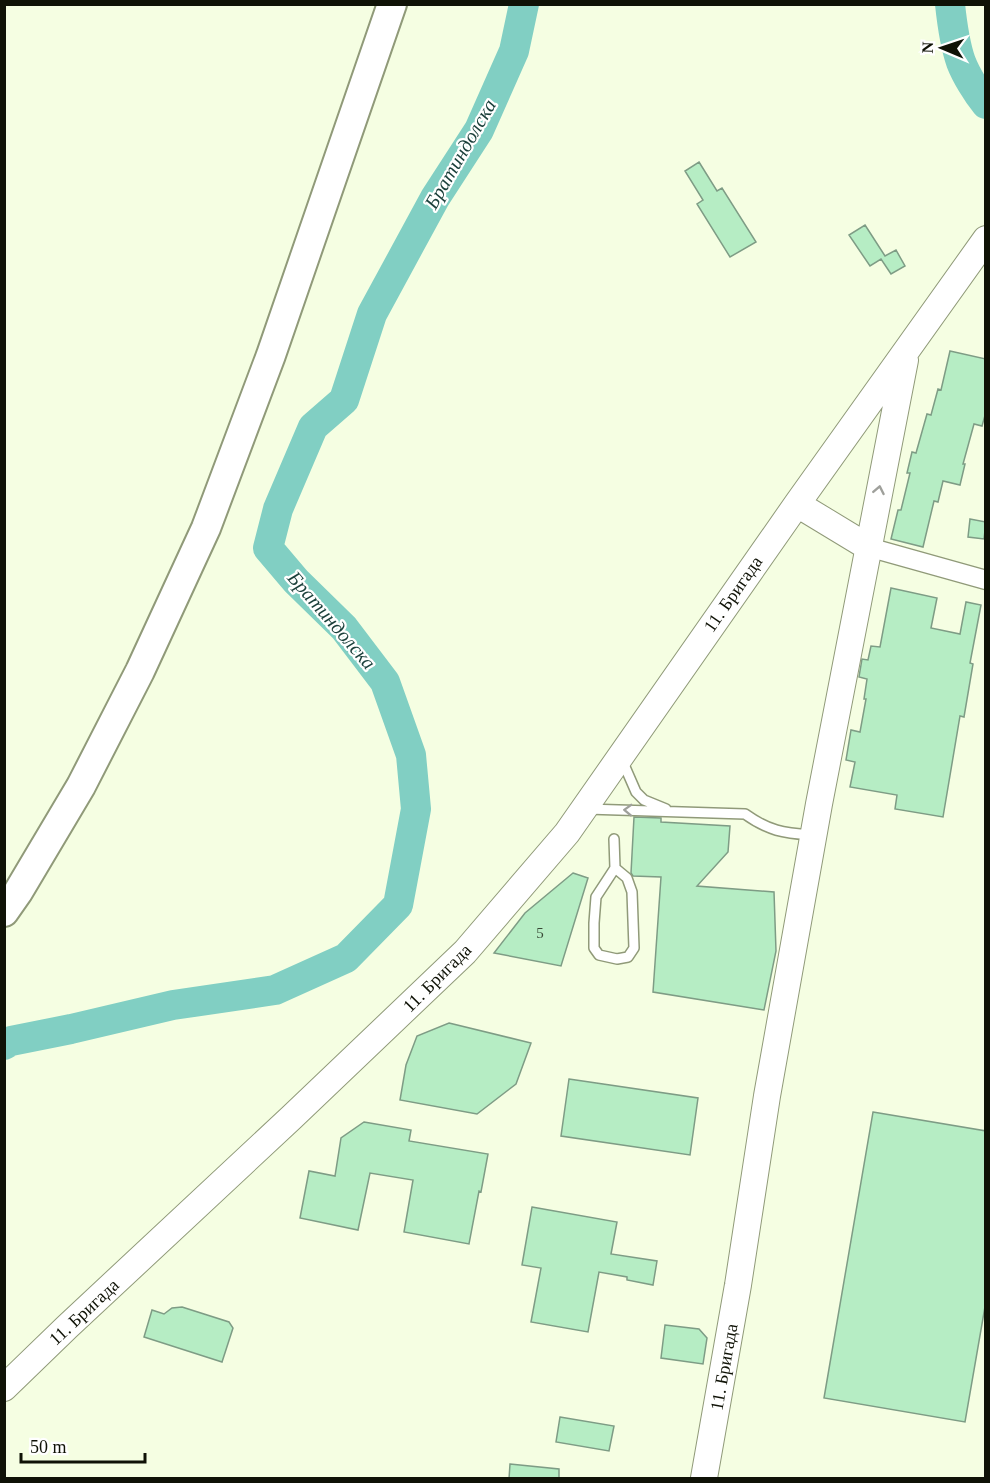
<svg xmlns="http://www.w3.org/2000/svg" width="990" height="1483" font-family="'Times New Roman',serif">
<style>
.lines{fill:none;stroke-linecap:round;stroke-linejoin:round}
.river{stroke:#81cfc3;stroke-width:30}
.building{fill:#b6edc4;stroke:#7e9c85;stroke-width:1.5}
.service-casing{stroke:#909a79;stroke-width:12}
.minor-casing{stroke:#909a79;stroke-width:21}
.secondary-casing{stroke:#909a79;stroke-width:28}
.primary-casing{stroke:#909a79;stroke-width:32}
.service{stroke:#fff;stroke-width:9}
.minor{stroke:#fff;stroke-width:18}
.secondary{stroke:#fff;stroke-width:26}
.primary{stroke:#fff;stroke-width:28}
.oneway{stroke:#9fa09b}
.labels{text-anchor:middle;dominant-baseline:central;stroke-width:4.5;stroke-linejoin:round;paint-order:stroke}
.number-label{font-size:15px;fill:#394936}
.street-label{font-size:18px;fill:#0f1206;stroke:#fff}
.water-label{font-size:20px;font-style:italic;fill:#1a3f3a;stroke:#fff}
</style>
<rect width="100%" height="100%" fill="#f5fee2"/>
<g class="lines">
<!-- river -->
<path class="river" d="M 950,4 C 952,23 955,45 961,62 C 966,75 977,93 986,104
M 4,1045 L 11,1041 L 71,1029 L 173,1005 L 275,990 L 346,958 L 398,905 L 416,809 L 411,755 L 385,682 L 344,628 L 296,581 L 268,548 L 278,509 L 313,427 L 344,400 L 372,314 L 435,198 L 479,130 L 514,51 L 524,4"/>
</g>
<!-- building -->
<path class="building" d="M 699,162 L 717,191 L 722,188 L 756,242 L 730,257 L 697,204 L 703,200 L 685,171 Z
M 865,225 L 885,256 L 896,250 L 905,266 L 891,274 L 881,259 L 870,266 L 849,235 Z
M 950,351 L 986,359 L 986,412 L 982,426 L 974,424 L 963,464 L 965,464 L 960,485 L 943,481 L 938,502 L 934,501 L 923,547 L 891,539 L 898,510 L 901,510 L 910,473 L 907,473 L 912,452 L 916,453 L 927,414 L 931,415 L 938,389 L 941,390 Z
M 970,519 L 986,522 L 984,539 L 968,537 Z
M 891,588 L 937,598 L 931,628 L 960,634 L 966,602 L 981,605 L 970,663 L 973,664 L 964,717 L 960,716 L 943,817 L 895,809 L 897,795 L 850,787 L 855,762 L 846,760 L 851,730 L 860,732 L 866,699 L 864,699 L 867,679 L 859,677 L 862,659 L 868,660 L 871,646 L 880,647 Z
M 634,817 L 661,818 L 661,822 L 730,826 L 728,852 L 697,886 L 774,892 L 776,951 L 764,1010 L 653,992 L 661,877 L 633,876 L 631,873 Z
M 573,873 L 588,878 L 561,966 L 494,953 L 525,913 Z
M 449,1023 L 531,1043 L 516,1084 L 477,1114 L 400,1100 L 406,1065 L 417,1036 Z
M 569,1079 L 698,1098 L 690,1155 L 561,1136 Z
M 873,1112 L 986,1131 L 986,1301 L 965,1422 L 824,1398 Z
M 364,1122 L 411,1130 L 409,1141 L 488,1154 L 481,1192 L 479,1191 L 469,1244 L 404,1232 L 413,1180 L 370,1173 L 358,1230 L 300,1218 L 309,1171 L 335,1176 L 341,1138 Z
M 532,1207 L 617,1222 L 611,1254 L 657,1261 L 653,1285 L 627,1280 L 627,1277 L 599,1272 L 588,1332 L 531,1322 L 541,1268 L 522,1265 Z
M 182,1307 L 229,1322 L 233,1328 L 222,1362 L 144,1337 L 152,1310 L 164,1314 L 172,1308 Z
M 665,1325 L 699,1329 L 707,1338 L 703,1364 L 661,1358 Z
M 560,1417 L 614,1426 L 609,1451 L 556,1442 Z
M 510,1464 L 559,1469 L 559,1479 L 509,1479 Z"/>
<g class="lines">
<defs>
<path id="service" d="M 622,760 L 636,792 L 644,800 L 666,809
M 587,809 L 745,814 C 769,831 783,833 811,835
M 614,839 L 615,868 L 596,897 L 594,923 L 594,948 L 599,955 L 617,959 L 628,957 L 634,948 L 632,892 L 627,878 L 615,868"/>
<path id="minor" d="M 868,547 L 986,580"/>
<path id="secondary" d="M 797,504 L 868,547
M 4,1388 L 67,1327 L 292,1117 L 465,952 L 567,833 L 797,504 L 986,239
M 704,1478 L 738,1285 L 767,1096 L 819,804 L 905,360"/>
<path id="primary" d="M 4,912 L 18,892 L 81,786 L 140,671 L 206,528 L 271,355 L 392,4"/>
</defs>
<!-- service casing -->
<use href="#service" class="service-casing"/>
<!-- minor casing -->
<use href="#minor" class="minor-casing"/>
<!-- secondary casing -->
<use href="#secondary" class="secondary-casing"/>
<!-- primary casing -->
<use href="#primary" class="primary-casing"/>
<!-- service -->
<use href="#service" class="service"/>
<!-- minor -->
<use href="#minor" class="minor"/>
<!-- secondary -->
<use href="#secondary" class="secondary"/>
<!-- primary -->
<use href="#primary" class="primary"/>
</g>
<!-- one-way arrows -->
<defs><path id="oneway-chevron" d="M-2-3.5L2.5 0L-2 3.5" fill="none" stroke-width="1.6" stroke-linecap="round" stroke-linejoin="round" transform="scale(1.5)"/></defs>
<g class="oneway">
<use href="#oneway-chevron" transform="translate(879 490) rotate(-79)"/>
<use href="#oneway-chevron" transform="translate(628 810) rotate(-178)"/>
</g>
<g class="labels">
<!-- number labels -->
<g class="number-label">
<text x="540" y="933">5</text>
</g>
<!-- street labels -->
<g class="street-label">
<text transform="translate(733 594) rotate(-55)">11. Бригада</text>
<text transform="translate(437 978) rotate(-45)">11. Бригада</text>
<text transform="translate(84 1312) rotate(-43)">11. Бригада</text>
<text transform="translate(724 1367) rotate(-80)">11. Бригада</text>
</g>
<!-- water labels -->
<g class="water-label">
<text transform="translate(460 154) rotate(-60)">Братиндолска</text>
<text transform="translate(332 620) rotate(49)">Братиндолска</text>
</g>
</g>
<!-- border -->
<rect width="990" height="1483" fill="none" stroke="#0f1206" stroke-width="12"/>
<!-- north arrow -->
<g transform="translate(942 48) rotate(272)" stroke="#ffffff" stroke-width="4.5" paint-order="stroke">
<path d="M0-4.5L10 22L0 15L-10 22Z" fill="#0f1206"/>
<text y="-9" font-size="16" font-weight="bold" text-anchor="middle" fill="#0f1206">N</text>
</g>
<!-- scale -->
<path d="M21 1453v9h124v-9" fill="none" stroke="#0f1206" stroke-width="3"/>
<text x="30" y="1453" font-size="18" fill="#0f1206" stroke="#ffffff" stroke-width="4.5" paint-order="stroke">50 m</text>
</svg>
